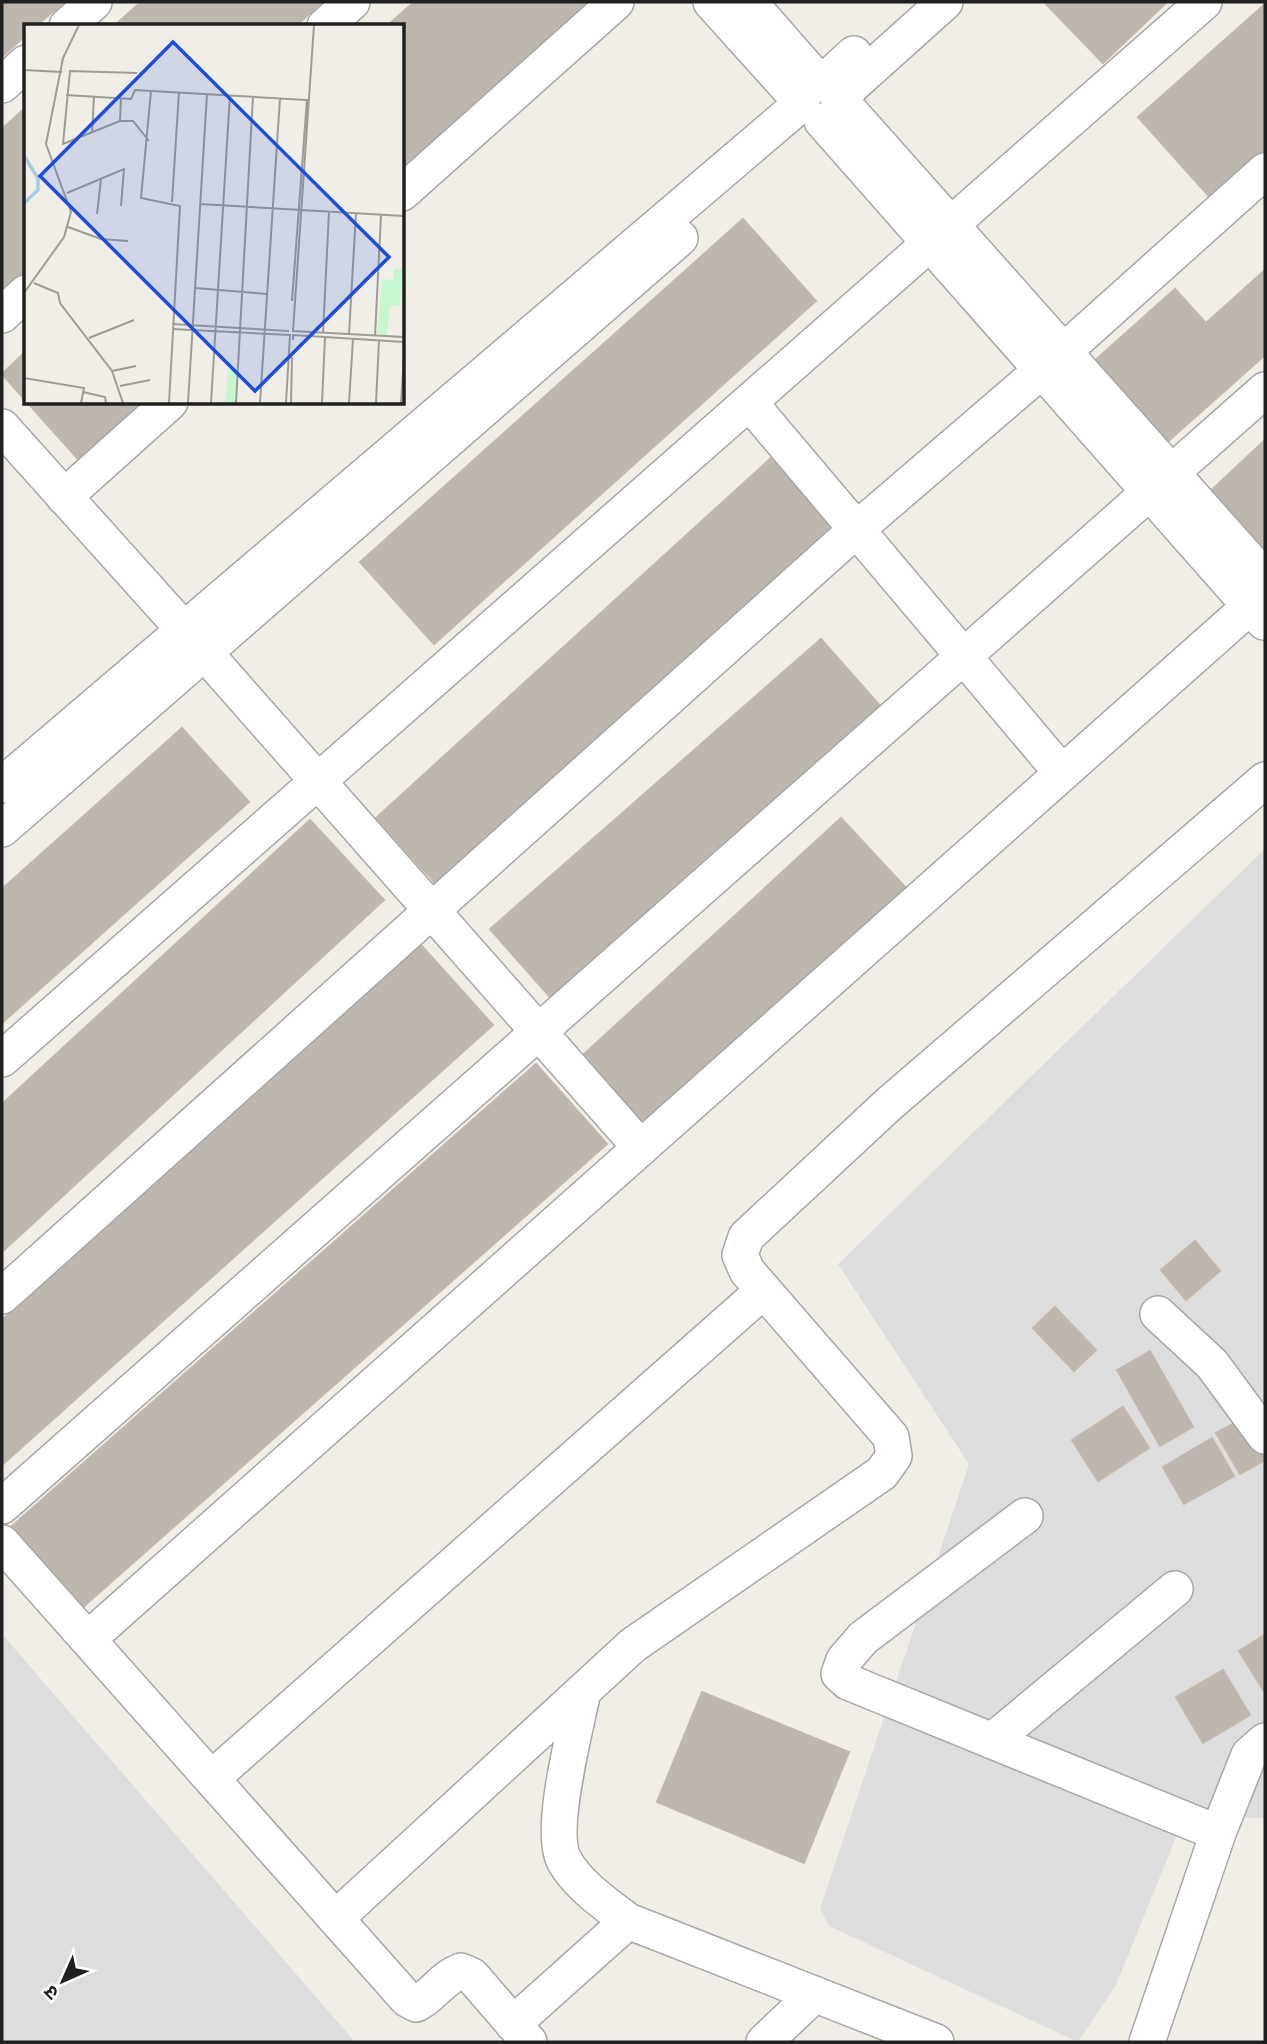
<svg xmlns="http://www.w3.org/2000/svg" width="1267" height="2044" font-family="Lato,'Noto Sans Devanagari',sans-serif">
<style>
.residential{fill:#dedddd}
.building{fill:#bdb7b0;stroke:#c2b7aa;stroke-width:2}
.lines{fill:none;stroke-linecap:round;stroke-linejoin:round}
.minor-casing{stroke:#a7a7a7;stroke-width:38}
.minor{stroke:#fff;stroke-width:35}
.inset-river{fill:none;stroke:#a9cbdd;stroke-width:3.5}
.inset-road{fill:none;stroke:#9d9c97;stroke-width:2}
.view{fill:#1d4ed8;fill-opacity:0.15;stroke:#1d4ed8;stroke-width:3.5}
.inset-edge{fill:none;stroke:#202020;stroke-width:3.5}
</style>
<rect width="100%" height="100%" fill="#f0eee7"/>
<!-- residential -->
<path class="residential" d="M 1265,849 L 1265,1818 L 1185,1815 L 1116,1985 L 1078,2042 L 829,1926 L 820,1909 L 969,1464 L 838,1264 Z
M 2,1634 L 355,2042 L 2,2042 Z"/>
<!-- building -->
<path class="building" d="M 2,2 L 64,2 L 36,26 L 26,26 L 26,35 L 2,57 Z
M 141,2 L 322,2 L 296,26 L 114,26 Z
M 414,2 L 602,2 L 402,181 L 402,26 L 387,26 Z
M 1044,2 L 1167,2 L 1103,63 Z
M 1265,4 L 1265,158 L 1215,203 L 1138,117 Z
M 26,107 L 26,274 L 2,296 L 2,129 Z
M 743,219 L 816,301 L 434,644 L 360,562 Z
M 1265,270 L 1265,355 L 1165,444 L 1092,363 L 1175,289 L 1206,323 Z
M 26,351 L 26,401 L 2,374 Z
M 27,402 L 156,402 L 85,467 Z
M 1265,440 L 1265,564 L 1204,497 Z
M 782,448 L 854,527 L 448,897 L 376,818 Z
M 821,639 L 881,707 L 550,997 L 490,929 Z
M 182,728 L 249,802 L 2,1023 L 2,889 Z
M 841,818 L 907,889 L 647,1127 L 582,1056 Z
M 310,820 L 384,900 L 2,1252 L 2,1104 Z
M 420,944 L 493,1025 L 2,1465 L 2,1320 Z
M 536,1064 L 607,1144 L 83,1607 L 12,1526 Z
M 1195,1241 L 1220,1271 L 1186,1300 L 1161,1270 Z
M 1055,1307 L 1096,1350 L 1074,1371 L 1033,1328 Z
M 1150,1351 L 1193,1427 L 1160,1446 L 1117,1370 Z
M 1123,1407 L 1149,1448 L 1098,1481 L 1072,1440 Z
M 1242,1419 L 1265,1460 L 1240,1474 L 1216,1433 Z
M 1212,1438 L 1234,1476 L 1184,1504 L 1163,1467 Z
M 1263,1636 L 1265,1640 L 1265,1693 L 1239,1651 Z
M 1223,1670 L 1250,1715 L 1203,1743 L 1176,1697 Z
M 702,1692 L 849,1752 L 804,1863 L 657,1802 Z"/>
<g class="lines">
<defs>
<path id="minor" d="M 749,2 L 821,84 L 854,54
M 945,2 L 838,98 L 1265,578
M 67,26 L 94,2
M 325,26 L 352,2
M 2,85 L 26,63
M 822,121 L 1264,622
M 402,193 L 616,2
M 2,315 L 26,293
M 749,402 L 1062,773
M 2,427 L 204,652 L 641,1148
M 64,497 L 170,402
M 2,785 L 802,103 L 711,2
M 2,829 L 680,238
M 2,1059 L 1204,2
M 2,1296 L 857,529 L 1063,352 L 1265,171
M 1158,1314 L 1212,1364 L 1265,1436
M 2,1506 L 1265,390
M 1025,1516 L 863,1638 L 844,1660 L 839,1674 L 848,1682 L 1218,1833
M 2,1543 L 407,1999 L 416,2004 C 433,1996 442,1978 461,1971 L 472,1976 L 529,2042
M 88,1639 L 1265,593
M 583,1691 C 576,1727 547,1833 565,1862 C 580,1887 606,1904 628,1921
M 992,1741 L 1175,1589
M 212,1778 L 763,1291
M 336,1918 L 633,1645 L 882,1473 L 894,1456 L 891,1437 L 747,1271 L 740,1255 L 746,1237 L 889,1104 L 1265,780
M 513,2024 L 628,1921 L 936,2042
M 764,2042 L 815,1994
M 1147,2042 L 1218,1833 L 1249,1755 L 1265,1741"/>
</defs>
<!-- minor casing -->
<use href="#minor" class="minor-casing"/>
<!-- minor -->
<use href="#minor" class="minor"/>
</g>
<!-- overview -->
<g transform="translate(24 24)">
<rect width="380" height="380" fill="#f0eee7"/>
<path d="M 370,245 L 378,245 L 376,282 L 366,281 L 363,311 L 353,310 L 358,255 L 369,256 ZM 204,345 L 213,346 L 211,379 L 192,379 L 202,376 Z" fill="#c6f8d0"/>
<path class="inset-river" d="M 0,132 L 14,154 L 14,166 L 0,179"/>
<path class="inset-road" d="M 290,1 L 269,307 L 380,313M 0,46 L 38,48M 127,67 L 117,174 L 156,182 L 145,379M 42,71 L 107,75 L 111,66 L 282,76M 97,74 L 96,97 L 39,120 L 46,47 L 113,49M 96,97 L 109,97 L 125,117M 68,109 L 70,72M 43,169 L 100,145 L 97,182M 148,178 L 155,68M 176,180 L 380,192M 73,190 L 77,155M 44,203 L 77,215 L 104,217M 10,259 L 34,269 L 36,279 L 88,347 L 99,379M 171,264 L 243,270M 0,269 L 40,213 L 47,188 L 22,120 L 39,34 L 55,1M 268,277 L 283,75M 148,300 L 265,307M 148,305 L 266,311 L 262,379M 299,309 L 305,188M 325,310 L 332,189M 351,312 L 357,191M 65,314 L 110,296M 269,316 L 269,311 L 380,318M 88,347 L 112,342M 0,354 L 60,364 L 57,379M 96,362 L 126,356M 59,368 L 81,373 L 82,379M 164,379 L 183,70M 187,379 L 206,71M 212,379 L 229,72M 236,379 L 256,74M 267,379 L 268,333M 298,379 L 301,313M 325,379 L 329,315M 352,379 L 355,316M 377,379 L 380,330"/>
<path class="view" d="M 149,18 L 365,233 L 231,367 L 16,152 Z"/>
<rect width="380" height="380" class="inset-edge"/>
</g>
<!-- border -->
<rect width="1267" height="2044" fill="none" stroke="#202020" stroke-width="7"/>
<!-- north arrow -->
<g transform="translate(63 1981) rotate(225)" stroke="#ffffff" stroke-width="5" paint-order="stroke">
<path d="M0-5L12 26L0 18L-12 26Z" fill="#202020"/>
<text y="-10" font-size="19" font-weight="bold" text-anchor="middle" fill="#202020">उ</text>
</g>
</svg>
